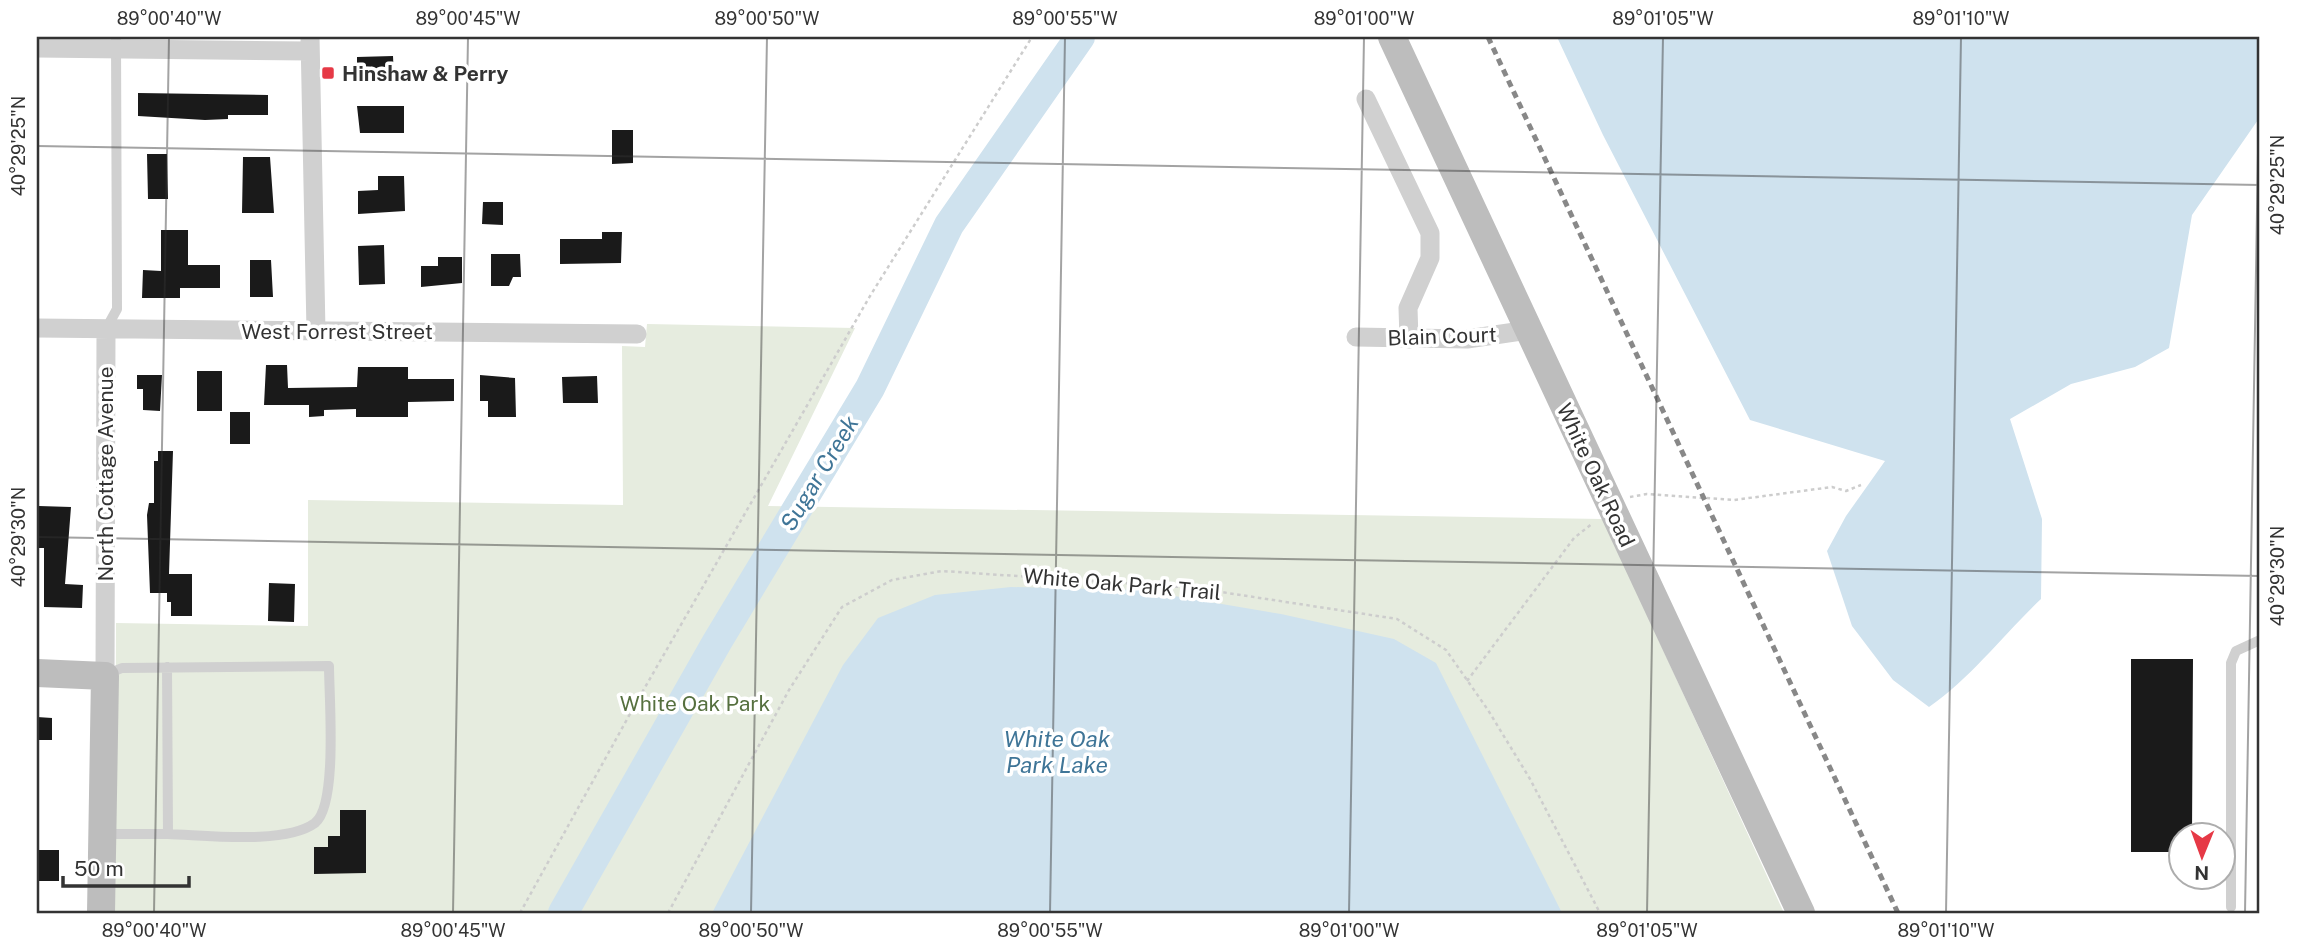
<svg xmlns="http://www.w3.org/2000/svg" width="2297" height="950" font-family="'Public Sans',sans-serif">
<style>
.green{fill:#e6ecdf}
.water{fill:#cfe2ee}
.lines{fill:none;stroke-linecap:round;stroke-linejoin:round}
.river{stroke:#cfe2ee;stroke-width:30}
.building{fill:#1a1a1a}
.path{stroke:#cdcdcd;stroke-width:2.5;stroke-dasharray:3.5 3.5;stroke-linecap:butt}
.lane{stroke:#d0d0d0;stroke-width:10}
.street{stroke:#d0d0d0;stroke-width:19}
.secondary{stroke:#bdbdbd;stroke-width:28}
.rail{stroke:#888;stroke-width:5;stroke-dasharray:7 5;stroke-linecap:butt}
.ticks{fill:none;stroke:#333;stroke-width:2;stroke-opacity:0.45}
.poi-dot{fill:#e63946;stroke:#fff;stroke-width:2.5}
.labels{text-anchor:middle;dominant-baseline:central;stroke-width:7;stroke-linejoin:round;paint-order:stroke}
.poi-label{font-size:21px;font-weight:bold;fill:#333;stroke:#fff;text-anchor:start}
.street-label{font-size:21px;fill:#333;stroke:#fff}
.park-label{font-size:21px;fill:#56703f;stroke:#fff}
.water-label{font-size:23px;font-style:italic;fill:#3f7597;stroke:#fff}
.neatline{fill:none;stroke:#333;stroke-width:2.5}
.ticks-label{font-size:18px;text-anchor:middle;fill:#333}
</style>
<rect width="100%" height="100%" fill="#fff"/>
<!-- green -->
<path class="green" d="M 647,324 L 855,328 L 768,506 L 1603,519 L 1784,913 L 115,913 L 116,623 L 308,626 L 308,500 L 623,505 L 622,346 L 645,347 Z"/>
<!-- water -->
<path class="water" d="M 1557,37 L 2260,37 L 2260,117 L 2192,215 L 2169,348 L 2135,367 L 2071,384 L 2010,419 L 2042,519 L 2041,599 C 2004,634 1971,678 1929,707 L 1893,680 L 1852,626 L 1827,551 L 1846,516 L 1885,461 L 1750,420 L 1603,135 Z
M 1011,587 L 1139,590 L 1281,614 L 1394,639 L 1436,663 L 1562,913 L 712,913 L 843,665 L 878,618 L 935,595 Z"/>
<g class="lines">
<!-- river -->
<path class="river" d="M 563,913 L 717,642 L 870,388 L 949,225 L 1080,37"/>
</g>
<!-- building -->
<path class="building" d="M 393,56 L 394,79 L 357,80 L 357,57 Z
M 138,93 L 268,95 L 268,115 L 228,115 L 228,119 L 205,120 L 138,116 Z
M 357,106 L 404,106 L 404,133 L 360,133 Z
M 612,130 L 633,130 L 633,163 L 612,164 Z
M 147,154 L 167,154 L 168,199 L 148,199 Z
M 243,157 L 270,157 L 274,213 L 242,213 Z
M 378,176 L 404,176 L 405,211 L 358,214 L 358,191 L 378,190 Z
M 483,202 L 503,202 L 503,225 L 482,224 Z
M 161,230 L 188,230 L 188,265 L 220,265 L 220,288 L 180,288 L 180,298 L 142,298 L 143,270 L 161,271 Z
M 602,232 L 622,232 L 621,263 L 560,264 L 560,239 L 602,239 Z
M 384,245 L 385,284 L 359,285 L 358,246 Z
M 491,254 L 520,254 L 521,277 L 513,277 L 509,286 L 491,286 Z
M 438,257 L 462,257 L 462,283 L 421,287 L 421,266 L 438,266 Z
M 250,260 L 271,260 L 273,297 L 250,297 Z
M 266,365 L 287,365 L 288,388 L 357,387 L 358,367 L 408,367 L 408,379 L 454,379 L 454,401 L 408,402 L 408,417 L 356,417 L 356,409 L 324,410 L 324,416 L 309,417 L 309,405 L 264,405 Z
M 197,371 L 222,371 L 222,411 L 197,411 Z
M 137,375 L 162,375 L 160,411 L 143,410 L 143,389 L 137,389 Z
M 480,375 L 515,378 L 516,417 L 488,417 L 488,401 L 480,401 Z
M 597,376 L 598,403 L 563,403 L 562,377 Z
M 230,412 L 250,412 L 250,444 L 230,444 Z
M 158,451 L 173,451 L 169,574 L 192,574 L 192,616 L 171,616 L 171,602 L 167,602 L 167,593 L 150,593 L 147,515 L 149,503 L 154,503 L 154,461 L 158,461 Z
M 39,506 L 71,507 L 65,584 L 83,585 L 82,608 L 44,607 L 44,548 L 38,548 Z
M 269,583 L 295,584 L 294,622 L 268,621 Z
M 2131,659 L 2193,659 L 2192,835 L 2181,835 L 2181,852 L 2131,852 Z
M 37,717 L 52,718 L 52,740 L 37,740 Z
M 340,810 L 366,810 L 366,873 L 314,874 L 314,847 L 328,847 L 328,836 L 340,836 Z
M 37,850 L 59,850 L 59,881 L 37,881 Z"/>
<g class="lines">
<!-- path -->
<path class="path" d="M 1630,497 L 1647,494 L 1734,500 L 1832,487 L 1846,491 L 1861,485
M 1467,681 L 1574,538 L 1593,523
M 520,913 L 636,703 L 870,296 L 1032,37
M 668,913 L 789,690 L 842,607 L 892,580 L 942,571 L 1195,588 L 1397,619 L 1446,650 L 1488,710 L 1530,779 L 1600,913"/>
<!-- lane -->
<path class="lane" d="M 106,329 L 117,309 L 116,37
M 105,675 L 122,668 L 329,666 C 329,697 338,805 315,823 C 285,845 205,835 168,834 L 167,667
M 105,834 L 168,834
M 2231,907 L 2231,663 L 2236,651 L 2260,640"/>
<!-- street -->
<path class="street" d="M 310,37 L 316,331
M 37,48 L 310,51
M 1366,99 L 1430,233 L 1430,258 L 1408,308 L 1409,339
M 37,328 L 637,334
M 1356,337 L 1467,339 L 1528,330
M 105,676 L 106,329"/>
<!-- secondary -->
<path class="secondary" d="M 1392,37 L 1801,913
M 37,673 L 105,676 L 101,913"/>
<!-- rail -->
<path class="rail" d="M 1488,37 L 1898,913"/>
</g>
<!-- ticks -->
<path class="ticks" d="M 37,146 L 2260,185M 37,537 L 2260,576M 154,913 L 169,37M 453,913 L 468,37M 751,913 L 767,37M 1050,913 L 1065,37M 1349,913 L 1364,37M 1647,913 L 1663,37M 1946,913 L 1961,37M 2245,913 L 2260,37"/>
<!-- markers -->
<rect class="poi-dot" x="321" y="66" width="14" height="14" rx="3.5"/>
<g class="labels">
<!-- poi labels -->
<g class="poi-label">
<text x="342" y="73">Hinshaw &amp; Perry</text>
</g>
<!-- street labels -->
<g class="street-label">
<text x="337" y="331">West Forrest Street</text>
<text transform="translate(1442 336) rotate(-2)">Blain Court</text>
<text transform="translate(105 474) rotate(-90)">North Cottage Avenue</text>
<text transform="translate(1596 475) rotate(65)">White Oak Road</text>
<text transform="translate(1122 584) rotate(5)">White Oak Park Trail</text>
</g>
<!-- park labels -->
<g class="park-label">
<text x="695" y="703">White Oak Park</text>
</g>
<!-- water labels -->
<g class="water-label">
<text transform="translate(819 473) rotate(-59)">Sugar Creek</text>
<text x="1057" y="738">White Oak<tspan x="1057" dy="26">Park Lake</tspan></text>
</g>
</g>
<!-- border -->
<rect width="2297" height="950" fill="none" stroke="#ffffff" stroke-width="77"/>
<!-- north arrow -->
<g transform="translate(2202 856) rotate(181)"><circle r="33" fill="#ffffff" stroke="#adadad" stroke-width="2"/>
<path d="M0-5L12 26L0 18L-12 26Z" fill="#e63946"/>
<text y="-10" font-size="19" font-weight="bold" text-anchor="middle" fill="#333333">N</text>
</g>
<!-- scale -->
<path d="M63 876v10h126v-10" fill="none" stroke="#333333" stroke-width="3.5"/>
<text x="74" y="876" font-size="21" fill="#333333" stroke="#ffffff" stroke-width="5" paint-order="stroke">50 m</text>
<rect x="38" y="38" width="2220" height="874" class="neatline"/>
<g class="ticks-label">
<text x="169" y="25">89°00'40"W</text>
<text x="468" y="25">89°00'45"W</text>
<text x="767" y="25">89°00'50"W</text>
<text x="1065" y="25">89°00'55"W</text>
<text x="1364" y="25">89°01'00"W</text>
<text x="1663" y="25">89°01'05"W</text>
<text x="1961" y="25">89°01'10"W</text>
<text transform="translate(19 146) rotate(-90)" y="6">40°29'25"N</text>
<text transform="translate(2278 185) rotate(-90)" y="6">40°29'25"N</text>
<text transform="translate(19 537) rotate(-90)" y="6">40°29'30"N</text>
<text transform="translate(2278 576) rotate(-90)" y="6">40°29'30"N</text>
<text x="154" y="937">89°00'40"W</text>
<text x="453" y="937">89°00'45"W</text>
<text x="751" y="937">89°00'50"W</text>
<text x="1050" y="937">89°00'55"W</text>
<text x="1349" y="937">89°01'00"W</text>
<text x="1647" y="937">89°01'05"W</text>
<text x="1946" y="937">89°01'10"W</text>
</g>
</svg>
